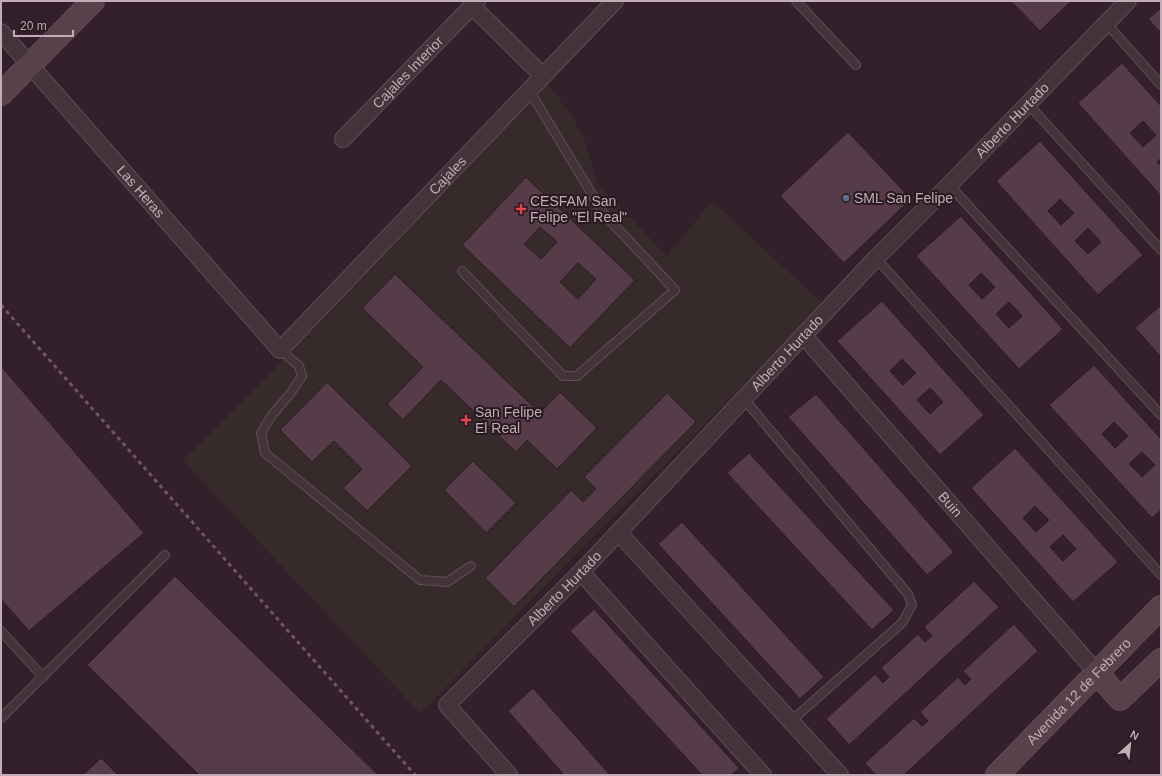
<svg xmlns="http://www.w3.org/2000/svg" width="1162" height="776" font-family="Arial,sans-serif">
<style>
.medical{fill:#362b2a}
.building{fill:#553c48;stroke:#2b1b22;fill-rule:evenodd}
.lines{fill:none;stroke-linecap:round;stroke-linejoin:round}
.lane-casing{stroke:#604e56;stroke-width:10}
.street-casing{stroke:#604e56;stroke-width:18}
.secondary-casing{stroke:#604e56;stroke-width:24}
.lane{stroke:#45333b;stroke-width:8}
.street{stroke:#45333b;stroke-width:16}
.secondary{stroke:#58414b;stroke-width:22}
.rail{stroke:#6e5762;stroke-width:3;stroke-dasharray:4 4;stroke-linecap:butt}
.service-dot{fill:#5c6f8a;stroke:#291920;stroke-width:1.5}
.health-dot{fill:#e0444e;stroke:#291920;stroke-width:1.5}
.labels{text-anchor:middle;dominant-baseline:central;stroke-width:4;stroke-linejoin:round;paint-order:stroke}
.street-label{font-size:14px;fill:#c2adb6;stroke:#291920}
.poi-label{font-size:14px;fill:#c2adb6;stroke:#291920;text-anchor:start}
</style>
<rect width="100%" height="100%" fill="#34202a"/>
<!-- medical -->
<path class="medical" d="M 548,84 L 570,113 L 586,144 L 597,183 L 667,256 L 712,201 L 823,304 L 420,713 L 183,461 L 288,356 Z"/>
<!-- building -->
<path class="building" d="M 1011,1 L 1071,1 L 1040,31 Z
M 1161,8 L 1161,33 L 1148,19 Z
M 1122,63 L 1161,106 L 1161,158 L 1157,162 L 1161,166 L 1161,196 L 1078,103 ZM 1143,121 L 1156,135 L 1143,147 L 1130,133 Z
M 848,132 L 911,199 L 844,263 L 780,196 Z
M 1040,141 L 1143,255 L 1098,295 L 996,181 ZM 1060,199 L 1074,213 L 1061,225 L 1048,211 ZM 1088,228 L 1101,242 L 1088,254 L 1075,241 Z
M 526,177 L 635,280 L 570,348 L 462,245 ZM 540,227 L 557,242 L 541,259 L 524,244 ZM 578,263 L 596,279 L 578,299 L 560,282 Z
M 961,216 L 1063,329 L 1019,369 L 916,256 ZM 981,273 L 995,287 L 982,299 L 969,285 ZM 1009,302 L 1022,316 L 1009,328 L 996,314 Z
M 395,274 L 540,413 L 560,392 L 597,428 L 557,469 L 527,440 L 516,452 L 441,380 L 403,420 L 387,404 L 423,367 L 362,308 Z
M 882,301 L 984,415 L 940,455 L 837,341 ZM 902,359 L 916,373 L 903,385 L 890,371 ZM 930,388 L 943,402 L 930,414 L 917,400 Z
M 1161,305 L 1161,357 L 1135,328 Z
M 1094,365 L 1161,439 L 1161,510 L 1152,518 L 1049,405 ZM 1114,422 L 1128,436 L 1115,448 L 1102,434 ZM 1142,452 L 1155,465 L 1142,477 L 1129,464 Z
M 1,366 L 144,533 L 29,631 L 1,599 Z
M 327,382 L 412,466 L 367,511 L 343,488 L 362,469 L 334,441 L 312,462 L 280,430 Z
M 667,393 L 696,422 L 514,607 L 485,578 L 571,490 L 583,502 L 596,489 L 584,477 Z
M 816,394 L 954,552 L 927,575 L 788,417 Z
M 1015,448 L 1118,562 L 1073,602 L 971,488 ZM 1035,506 L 1049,520 L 1036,532 L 1023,518 ZM 1063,535 L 1076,549 L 1063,561 L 1050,547 Z
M 749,453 L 894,610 L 872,630 L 727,473 Z
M 473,461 L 516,503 L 486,533 L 444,490 Z
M 682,522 L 824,677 L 800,699 L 658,544 Z
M 175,576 L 378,775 L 197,775 L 198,774 L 87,665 Z
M 974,581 L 999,607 L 849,745 L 826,719 L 875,674 L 883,683 L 889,677 L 881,668 L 918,634 L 925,642 L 932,636 L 924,627 Z
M 594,609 L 739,768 L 731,775 L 702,775 L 570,631 Z
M 1014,624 L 1038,651 L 904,775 L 876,775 L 865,763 L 914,718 L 922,726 L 928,721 L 920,712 L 958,677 L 965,685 L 971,679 L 963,671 Z
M 533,688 L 610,775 L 564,775 L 508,711 Z
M 101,758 L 118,775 L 83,775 Z"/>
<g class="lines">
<defs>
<path id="lane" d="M 796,1 L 856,65
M 1106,23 L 1161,85
M 1028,104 L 1161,250
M 949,185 L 1161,415
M 876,258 L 1161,575
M 462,271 L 563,376 L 577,376 L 675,290 L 604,214 L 529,90
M 280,350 L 299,366 L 302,376 L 290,394 L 272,415 L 261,433 L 265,453 L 420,580 L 447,582 L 471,566
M 744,399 L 908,594 L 912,605 L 902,623 L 791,721
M 1,631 L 43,677
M 1,718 L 165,555"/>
<g id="street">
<path d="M 472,6 L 543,76"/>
<path id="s1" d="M 1,32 L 280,350 L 615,1"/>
<path id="s2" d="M 343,139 L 477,1"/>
<path id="s3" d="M 804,336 L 1097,673"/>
<path d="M 619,533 L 840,775"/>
<path d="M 581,572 L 763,775"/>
<path id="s4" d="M 509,775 L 447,705 L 581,572 L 876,258 L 949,185 L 1128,1"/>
</g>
<g id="secondary">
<path d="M 1,94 L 93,1"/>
<path d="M 1097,673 L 1120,699 L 1161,660"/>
<path id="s5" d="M 997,775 L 1161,607"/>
</g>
</defs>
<!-- lane casing -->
<use href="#lane" class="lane-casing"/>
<!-- street casing -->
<use href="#street" class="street-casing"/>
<!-- secondary casing -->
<use href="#secondary" class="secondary-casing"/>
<!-- lane -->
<use href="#lane" class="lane"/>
<!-- street -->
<use href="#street" class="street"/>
<!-- secondary -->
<use href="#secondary" class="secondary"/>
<!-- rail -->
<path class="rail" d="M 1,305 L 415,775"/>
</g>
<!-- markers -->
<circle class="service-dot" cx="846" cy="198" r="4"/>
<g class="health-dot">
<path d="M519 203h4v4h4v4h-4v4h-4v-4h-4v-4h4z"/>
<path d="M464 414h4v4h4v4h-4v4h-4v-4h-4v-4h4z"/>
</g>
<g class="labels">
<!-- street labels -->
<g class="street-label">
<text stroke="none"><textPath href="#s2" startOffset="93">Cajales Interior</textPath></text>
<text stroke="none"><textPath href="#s4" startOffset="907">Alberto Hurtado</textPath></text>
<text stroke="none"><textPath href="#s1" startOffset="665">Cajales</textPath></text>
<text stroke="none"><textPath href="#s1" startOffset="212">Las Heras</textPath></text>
<text stroke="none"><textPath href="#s4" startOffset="583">Alberto Hurtado</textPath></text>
<text stroke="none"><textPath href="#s3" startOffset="223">Buin</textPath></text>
<text stroke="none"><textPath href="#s4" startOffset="259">Alberto Hurtado</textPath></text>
<text stroke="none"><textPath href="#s5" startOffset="117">Avenida 12 de Febrero</textPath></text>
</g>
<!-- poi labels -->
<g class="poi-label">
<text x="854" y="198">SML San Felipe</text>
<text x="530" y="201">CESFAM San<tspan x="530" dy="16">Felipe "El Real"</tspan></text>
<text x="475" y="412">San Felipe<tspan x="475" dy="16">El Real</tspan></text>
</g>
</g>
<!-- border -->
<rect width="1162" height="776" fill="none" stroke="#c2adb6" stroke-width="4"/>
<!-- north arrow -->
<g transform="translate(1130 744) rotate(27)" stroke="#291920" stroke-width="3" paint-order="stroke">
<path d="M0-3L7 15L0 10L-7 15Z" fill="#c2adb6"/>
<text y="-6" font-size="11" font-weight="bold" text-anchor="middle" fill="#c2adb6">N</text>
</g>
<!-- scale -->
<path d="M14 30v6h59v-6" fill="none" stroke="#c2adb6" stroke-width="2"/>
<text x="20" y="30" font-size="12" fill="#c2adb6" stroke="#291920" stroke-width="3" paint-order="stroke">20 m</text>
</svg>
